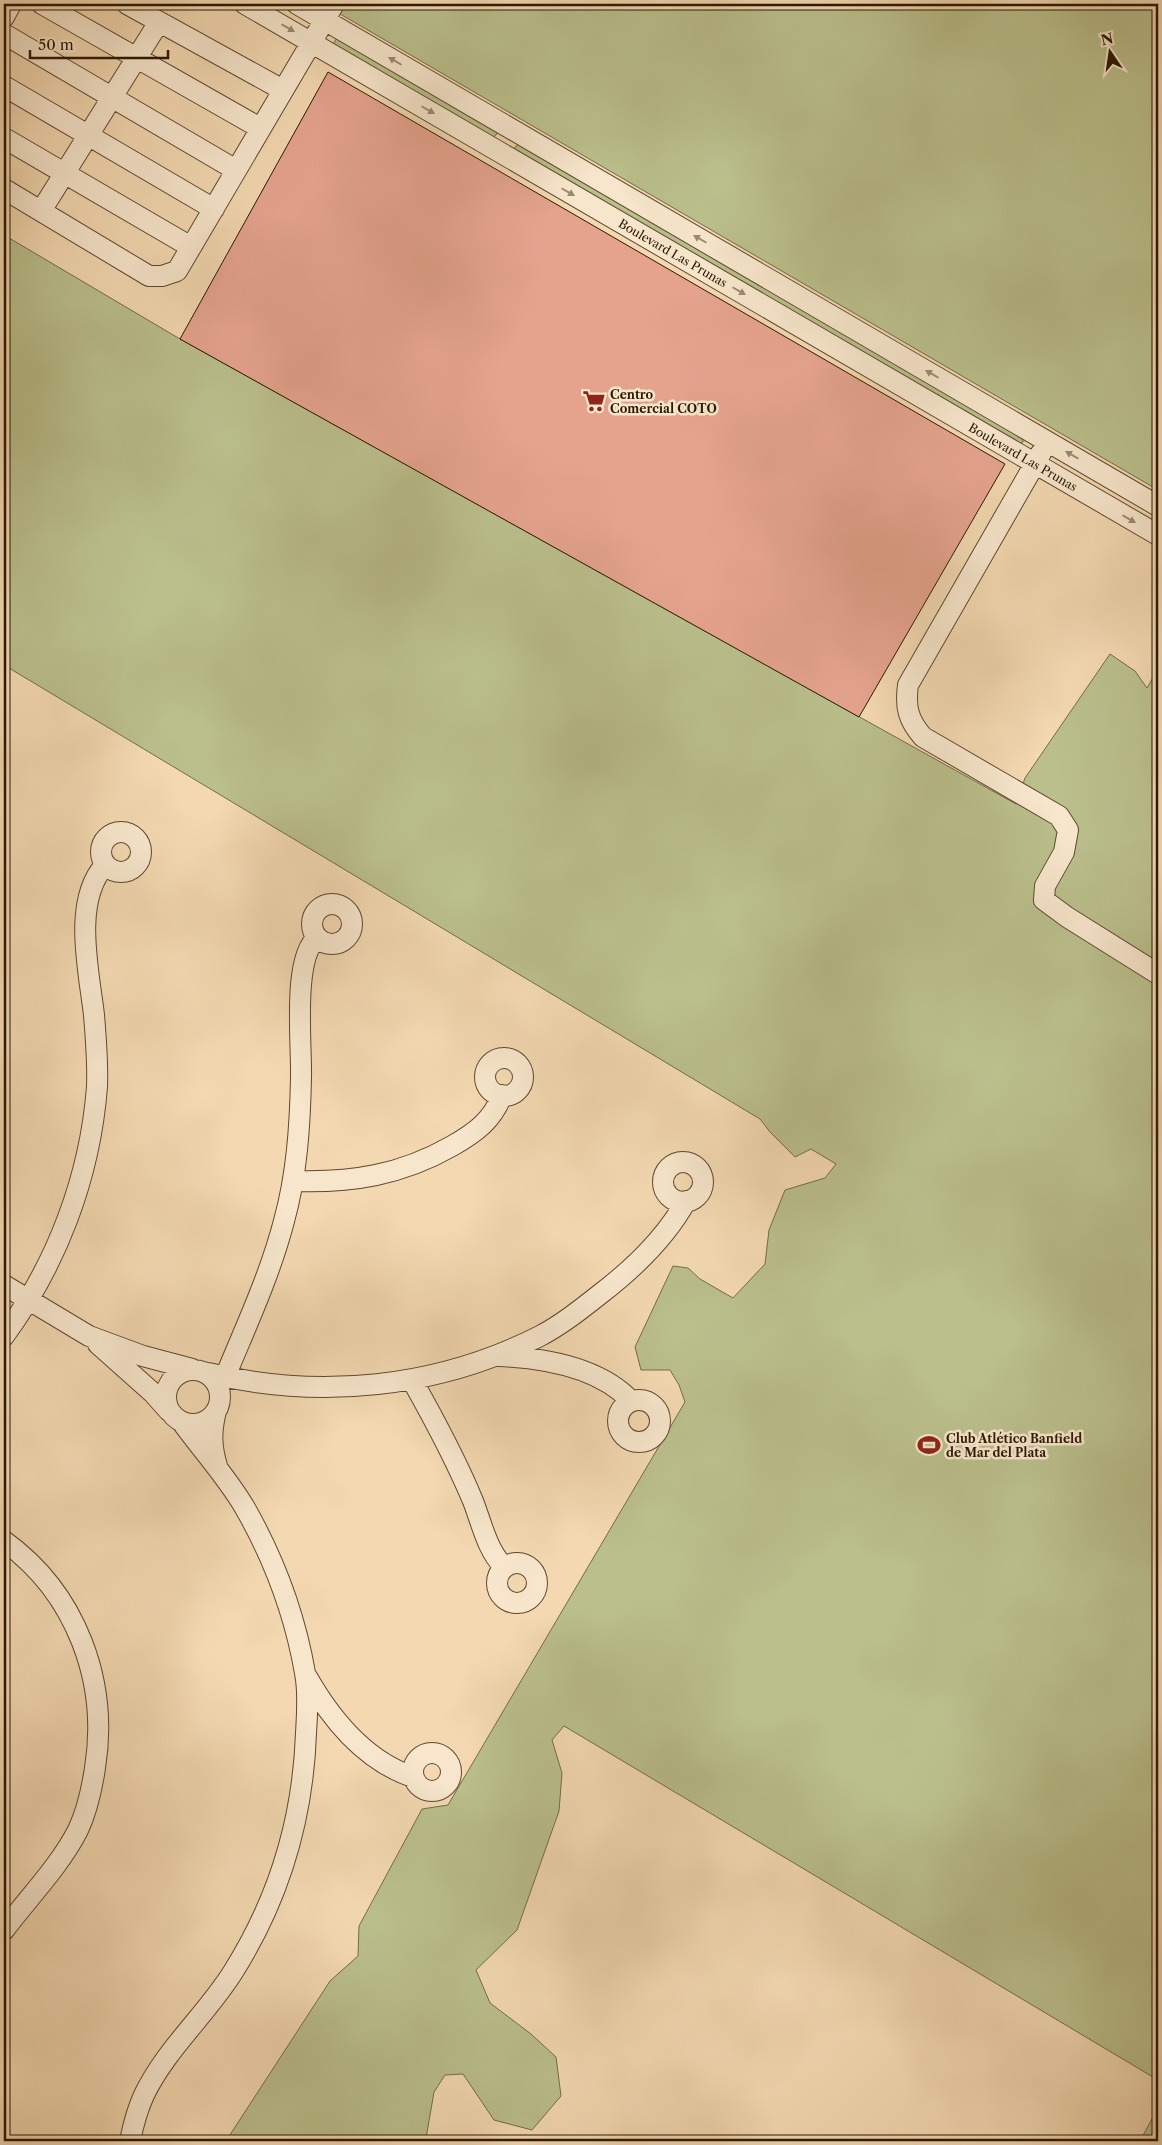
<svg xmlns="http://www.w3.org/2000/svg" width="1162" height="2145" font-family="'Libre Caslon Text',serif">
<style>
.green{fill:#babf8c;stroke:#726c46}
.building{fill:#e5a38e;stroke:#2b1901}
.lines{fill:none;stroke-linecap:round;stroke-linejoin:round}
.minor-casing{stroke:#5d492d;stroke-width:22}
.minor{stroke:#f7e6cc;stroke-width:20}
.oneway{fill:#9b8a71}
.labels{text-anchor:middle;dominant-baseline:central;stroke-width:5;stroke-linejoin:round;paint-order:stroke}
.street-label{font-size:12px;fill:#2b1901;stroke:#f7e6cc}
.poi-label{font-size:12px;font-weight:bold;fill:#2b1901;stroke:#f7e6cc;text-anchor:start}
</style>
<rect width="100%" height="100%" fill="#f3d8b1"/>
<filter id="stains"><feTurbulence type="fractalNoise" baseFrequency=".004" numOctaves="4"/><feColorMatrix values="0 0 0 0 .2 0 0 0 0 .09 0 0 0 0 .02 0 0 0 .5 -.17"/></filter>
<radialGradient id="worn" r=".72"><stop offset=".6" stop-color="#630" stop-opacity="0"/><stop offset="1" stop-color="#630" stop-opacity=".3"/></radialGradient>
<!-- green -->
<path class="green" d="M 323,4 L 1158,4 L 1158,490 Z
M 337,38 L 497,132 L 496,135 L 493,137 L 333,44 Z
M 519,144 L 1023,438 L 1023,442 L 1019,444 L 514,150 L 515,147 Z
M 4,235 L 180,339 L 1016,804 L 1025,778 L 1110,654 L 1135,671 L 1147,688 L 1158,669 L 1158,2080 L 564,1726 L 552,1740 L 562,1773 L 559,1811 L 517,1930 L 476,1970 L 490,2003 L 531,2034 L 556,2057 L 561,2096 L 532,2130 L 494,2120 L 463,2074 L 445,2075 L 434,2092 L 426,2138 L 431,2141 L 226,2141 L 330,1981 L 358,1956 L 359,1926 L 422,1809 L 448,1805 L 685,1402 L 679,1385 L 670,1370 L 641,1370 L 635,1347 L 673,1266 L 688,1268 L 700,1279 L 733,1298 L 765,1264 L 769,1230 L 785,1190 L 825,1178 L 836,1164 L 811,1149 L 795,1157 L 770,1132 L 760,1119 L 4,665 Z
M 1158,2108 L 1158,2141 L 1140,2141 Z"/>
<!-- building -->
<path class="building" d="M 328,72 L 1005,464 L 859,717 L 180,339 Z"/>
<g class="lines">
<defs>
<path id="minor" d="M 42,4 L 260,128
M 127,4 L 283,90
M 245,4 L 1158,535
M 297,4 L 1158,506
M 4,17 L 11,4
M 4,34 L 236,170
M 4,86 L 214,209
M 4,138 L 191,247
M 4,189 L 149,276 L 162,276 L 177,271 L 334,4
M 41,211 L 159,22
M 1041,453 L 908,685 C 905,707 908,720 923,737 L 1059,816 L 1068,830 L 1064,852 L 1045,886 L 1044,900 L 1067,917 L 1158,974
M101 852a20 20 0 1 1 40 0a20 20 0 1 1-40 0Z
M312 924a20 20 0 1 1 40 0a20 20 0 1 1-40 0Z
M485 1077a19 19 0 1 1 38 0a19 19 0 1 1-38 0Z
M663 1182a20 20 0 1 1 40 0a20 20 0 1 1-40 0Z
M 293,1181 C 352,1183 401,1175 452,1146 C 475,1133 493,1120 502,1095
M 4,1285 L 89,1336 L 143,1356 L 192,1369
M 4,1336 C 57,1264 90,1177 97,1087 C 98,1064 96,1039 94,1015 C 89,971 72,901 105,865
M 98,1344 L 153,1393 L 169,1411
M 499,1356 C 543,1358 599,1367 631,1401
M166 1397a27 27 0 1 1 54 0a27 27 0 1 1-54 0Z
M 208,1373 C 320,1400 437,1388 540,1336 C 561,1325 580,1310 599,1295 C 633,1269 665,1239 686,1201
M 225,1377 C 246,1326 270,1275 284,1221 C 297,1174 300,1126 301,1078 C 302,1045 292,958 317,938
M 412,1380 C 434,1419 456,1460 473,1501 C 482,1524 487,1550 504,1567
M618 1421a21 21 0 1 1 42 0a21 21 0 1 1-42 0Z
M 216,1411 C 211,1431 211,1446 217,1466
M 4,1541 C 76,1593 109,1681 95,1768 C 92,1788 87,1811 78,1830 C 59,1867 29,1897 4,1930
M497 1583a20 20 0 1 1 40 0a20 20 0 1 1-40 0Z
M 307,1677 C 331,1719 365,1761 413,1777
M413 1772a19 19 0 1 1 38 0a19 19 0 1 1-38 0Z
M 130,2141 C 133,2126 137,2110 144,2095 C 166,2049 206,2015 233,1972 C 279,1899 303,1819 306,1733 C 307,1714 309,1693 305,1673 C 295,1615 274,1559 245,1508 C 227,1477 202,1450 181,1421"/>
</defs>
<!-- minor casing -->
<use href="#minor" class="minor-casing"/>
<!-- minor -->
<use href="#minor" class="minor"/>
</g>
<!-- one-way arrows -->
<defs><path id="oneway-solid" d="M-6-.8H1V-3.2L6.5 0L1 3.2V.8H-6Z" transform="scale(1.25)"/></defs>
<g class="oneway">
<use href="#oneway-solid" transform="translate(288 28) rotate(30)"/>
<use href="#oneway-solid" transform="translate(395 61) rotate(-150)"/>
<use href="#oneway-solid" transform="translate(428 110) rotate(30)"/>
<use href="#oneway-solid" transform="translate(568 192) rotate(30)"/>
<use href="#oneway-solid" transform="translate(700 239) rotate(-150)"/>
<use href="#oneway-solid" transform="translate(739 291) rotate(30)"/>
<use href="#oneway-solid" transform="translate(932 374) rotate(-150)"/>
<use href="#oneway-solid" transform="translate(1072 455) rotate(-150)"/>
<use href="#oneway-solid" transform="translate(1129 519) rotate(30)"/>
</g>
<!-- icons -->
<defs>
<symbol id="supermarket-bare" viewBox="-9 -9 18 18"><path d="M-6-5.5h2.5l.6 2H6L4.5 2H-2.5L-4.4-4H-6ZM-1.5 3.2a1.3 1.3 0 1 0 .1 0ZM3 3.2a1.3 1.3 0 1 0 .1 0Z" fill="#8f2418" stroke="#f7e6cc" stroke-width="2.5" paint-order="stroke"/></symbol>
<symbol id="stadium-bare" viewBox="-9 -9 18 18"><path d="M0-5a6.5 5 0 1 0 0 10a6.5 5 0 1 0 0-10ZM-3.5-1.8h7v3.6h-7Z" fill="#8f2418" stroke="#f7e6cc" stroke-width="2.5" paint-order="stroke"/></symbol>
</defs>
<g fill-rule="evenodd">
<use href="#supermarket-bare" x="578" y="385" width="32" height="32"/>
<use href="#stadium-bare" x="913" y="1429" width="32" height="32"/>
</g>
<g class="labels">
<!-- street labels -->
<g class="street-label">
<text transform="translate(673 253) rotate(30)">Boulevard Las Prunas</text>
<text transform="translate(1023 457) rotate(30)">Boulevard Las Prunas</text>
</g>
<!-- poi labels -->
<g class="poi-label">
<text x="610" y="394">Centro<tspan x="610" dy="14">Comercial COTO</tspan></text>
<text x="946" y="1438">Club Atlético Banfield<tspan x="946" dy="14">de Mar del Plata</tspan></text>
</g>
</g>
<!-- margin -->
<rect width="1162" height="2145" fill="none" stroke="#f3d8b1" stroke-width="20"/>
<rect x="5" y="5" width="1152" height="2135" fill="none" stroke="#2b1901" stroke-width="2.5"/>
<rect x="10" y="10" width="1142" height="2125" fill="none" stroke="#2b1901"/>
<!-- north arrow -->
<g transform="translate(1110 52) rotate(347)" stroke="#f7e6cc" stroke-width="4" paint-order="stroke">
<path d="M0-4L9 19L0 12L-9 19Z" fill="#2b1901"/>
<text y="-8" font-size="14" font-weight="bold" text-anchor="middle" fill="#2b1901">N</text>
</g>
<!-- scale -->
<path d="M30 50v8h138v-8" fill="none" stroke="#2b1901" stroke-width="2.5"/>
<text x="38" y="50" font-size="15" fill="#2b1901" stroke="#f7e6cc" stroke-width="4" paint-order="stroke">50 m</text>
<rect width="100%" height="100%" filter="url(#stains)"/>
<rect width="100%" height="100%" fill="url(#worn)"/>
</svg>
